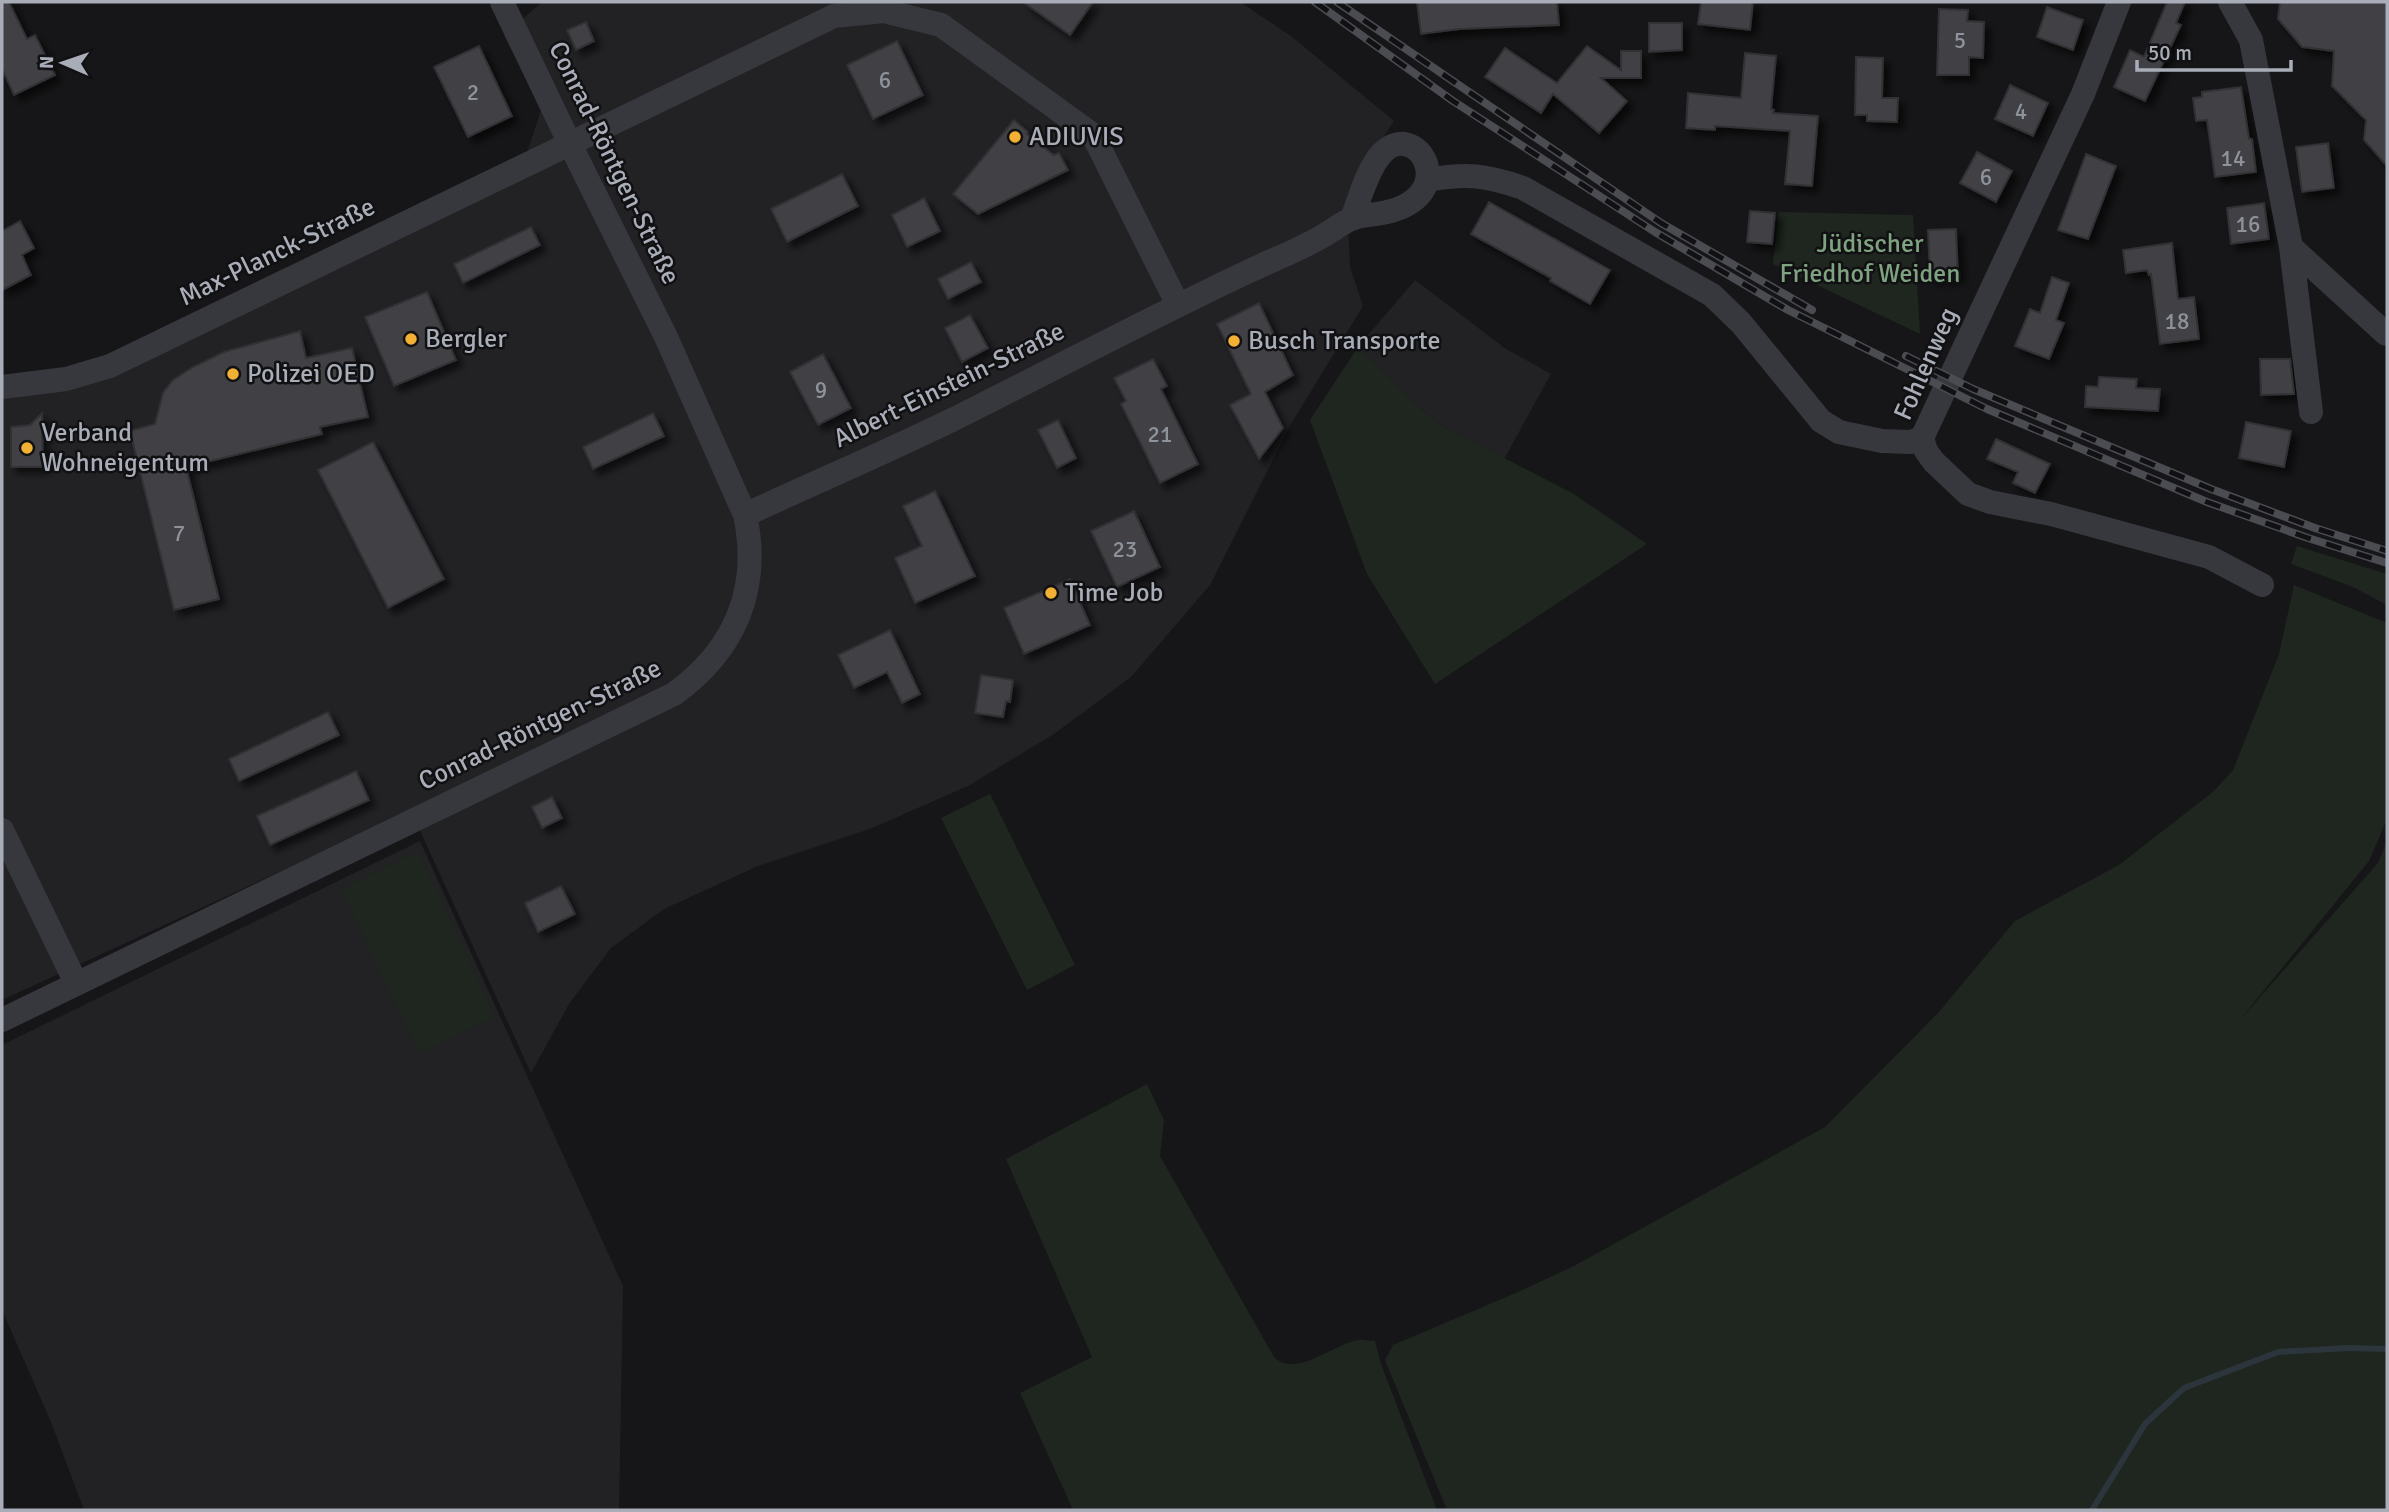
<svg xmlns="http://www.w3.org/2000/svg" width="2389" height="1512" font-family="Signika,sans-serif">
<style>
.built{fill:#222225}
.green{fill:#1e261f}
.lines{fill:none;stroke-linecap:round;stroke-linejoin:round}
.stream{stroke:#2c353c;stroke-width:6}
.building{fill:#404145;stroke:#303034;stroke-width:2;filter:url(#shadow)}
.minor{stroke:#37383d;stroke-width:24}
.rail-casing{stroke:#4a4c52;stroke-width:8}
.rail{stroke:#111113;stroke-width:5;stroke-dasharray:16;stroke-linecap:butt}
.poi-dot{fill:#f2b134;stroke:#111113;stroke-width:2.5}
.labels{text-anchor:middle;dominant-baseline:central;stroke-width:5;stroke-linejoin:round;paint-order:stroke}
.number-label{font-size:23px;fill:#8e929b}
.poi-label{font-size:26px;fill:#a8adb8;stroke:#111113;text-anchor:start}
.street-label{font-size:26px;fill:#a8adb8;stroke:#111113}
.park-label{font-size:26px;fill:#7fa381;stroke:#111113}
</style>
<defs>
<filter id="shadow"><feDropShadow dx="6" dy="6" stdDeviation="3.5" flood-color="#0009"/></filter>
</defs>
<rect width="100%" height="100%" fill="#161618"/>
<!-- built -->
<path class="built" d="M 542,2 L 1240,2 L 1291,36 L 1394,121 L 1359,174 L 1347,205 L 1350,267 L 1363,306 L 1291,424 L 1210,585 L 1131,677 L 1054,734 L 968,786 L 870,829 L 758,866 L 664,909 L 611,948 L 569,1004 L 531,1073 L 411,811 L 2,1000 L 2,377 L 38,374 L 96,360 L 527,153 L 541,110 L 504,35 Z
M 1415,280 L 1506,349 L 1551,374 L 1504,459 L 1446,428 L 1414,403 L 1358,347 Z
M 420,841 L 623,1286 L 619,1510 L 84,1510 L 51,1422 L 2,1310 L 2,1045 Z"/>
<!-- green -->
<path class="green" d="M 1779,212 L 1913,215 L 1920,334 L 1773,264 Z
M 1358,347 L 1414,403 L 1446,428 L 1574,494 L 1647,544 L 1435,684 L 1367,574 L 1310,420 Z
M 2297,546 L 2387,574 L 2387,605 L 2353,587 L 2291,564 Z
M 2294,585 L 2387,623 L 2387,819 L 2369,861 L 2239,1021 L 2378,863 L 2387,841 L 2387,1510 L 1447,1510 L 1385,1360 L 1393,1345 L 1518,1292 L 1574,1266 L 1825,1127 L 1938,1013 L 2015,921 L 2119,865 L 2214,791 L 2233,770 L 2279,654 Z
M 990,794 L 1075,965 L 1027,990 L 941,818 Z
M 418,851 L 495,1017 L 419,1053 L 341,889 Z
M 1147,1084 L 1164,1120 L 1160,1156 L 1274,1357 C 1296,1379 1333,1344 1358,1340 C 1363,1339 1370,1341 1375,1341 L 1381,1364 L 1437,1510 L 1073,1510 L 1020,1393 L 1092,1357 L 1006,1159 Z"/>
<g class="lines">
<!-- stream -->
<path class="stream" d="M 2092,1510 L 2145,1424 L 2184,1388 L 2278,1352 L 2348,1348 L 2387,1349"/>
</g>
<!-- building -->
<path class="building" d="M 2,2 L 9,2 L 27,39 L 35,35 L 55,75 L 14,95 L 2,69 Z
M 1023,2 L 1093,2 L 1070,35 Z
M 1417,2 L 1557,2 L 1559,25 L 1460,29 L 1421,34 Z
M 1701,2 L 1753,2 L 1750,30 L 1698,24 Z
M 2167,2 L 2185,2 L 2176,23 L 2181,25 L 2145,101 L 2114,87 L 2130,50 L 2144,57 Z
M 2280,2 L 2387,2 L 2387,166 L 2364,140 L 2366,120 L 2332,86 L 2334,51 L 2302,47 L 2278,19 Z
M 2047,7 L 2083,20 L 2073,50 L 2037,37 Z
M 1939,9 L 1968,10 L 1967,21 L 1984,22 L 1983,58 L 1969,57 L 1969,75 L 1937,75 Z
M 586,22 L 594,41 L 576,50 L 567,30 Z
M 1649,23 L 1682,23 L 1682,50 L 1649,52 Z
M 897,41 L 923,95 L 873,119 L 847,65 Z
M 479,46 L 512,116 L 468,137 L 434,67 Z
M 1587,46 L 1621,70 L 1621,51 L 1641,51 L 1641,78 L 1601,78 L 1627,101 L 1599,133 L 1553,94 L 1541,113 L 1485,77 L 1505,48 L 1557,83 Z
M 1745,53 L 1776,56 L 1771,109 L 1774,110 L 1773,113 L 1818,116 L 1812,186 L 1785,184 L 1790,131 L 1715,126 L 1715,130 L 1686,128 L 1688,93 L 1741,98 Z
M 1856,57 L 1883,58 L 1882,98 L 1898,98 L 1897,122 L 1867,121 L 1867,115 L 1855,115 Z
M 2010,85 L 2048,103 L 2033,136 L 1995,119 Z
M 2241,87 L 2249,139 L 2252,139 L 2256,172 L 2215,177 L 2207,120 L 2196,121 L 2193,98 L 2202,97 L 2202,92 Z
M 1014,120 L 1028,132 L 1027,134 L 1054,155 L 1059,153 L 1068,170 L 978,214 L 953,194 Z
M 2328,143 L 2334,188 L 2302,192 L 2296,147 Z
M 1977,152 L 2012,171 L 1996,202 L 1960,183 Z
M 2086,154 L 2116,166 L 2088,239 L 2058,230 Z
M 842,174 L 858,206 L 787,242 L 771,209 Z
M 924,198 L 940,231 L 907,247 L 892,215 Z
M 1489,202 L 1610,270 L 1590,304 L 1550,281 L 1551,278 L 1471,234 Z
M 2264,203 L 2269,239 L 2231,244 L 2227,208 Z
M 1750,211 L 1775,213 L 1772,244 L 1747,242 Z
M 20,221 L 34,248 L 22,255 L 31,275 L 2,290 L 2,231 Z
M 531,227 L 540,245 L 463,283 L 454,264 Z
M 1956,229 L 1958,277 L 1930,278 L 1928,230 Z
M 2172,243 L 2178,299 L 2194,297 L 2199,339 L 2160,344 L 2151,274 L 2149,275 L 2147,270 L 2126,273 L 2123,250 Z
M 971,262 L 981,282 L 948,299 L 938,279 Z
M 2052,277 L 2069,283 L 2056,320 L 2064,323 L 2049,359 L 2015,346 L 2030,309 L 2040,313 Z
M 427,292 L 456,360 L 394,386 L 365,317 Z
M 1259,303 L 1293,375 L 1265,392 L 1283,428 L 1259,459 L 1230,405 L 1251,394 L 1217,324 Z
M 970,315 L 988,348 L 962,362 L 945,328 Z
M 300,331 L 306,358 L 352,348 L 368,417 L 320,427 L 322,434 L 186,467 L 219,599 L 174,610 L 130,431 L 155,424 L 163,393 L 173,380 L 193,367 L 224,352 Z
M 823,354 L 851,408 L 818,425 L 790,372 Z
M 1153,359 L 1167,386 L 1161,389 L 1198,464 L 1160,483 L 1121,404 L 1126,401 L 1114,378 Z
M 2260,359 L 2290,359 L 2294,394 L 2261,395 Z
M 2099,377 L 2137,379 L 2136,388 L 2160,389 L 2158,411 L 2085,407 L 2086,386 L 2098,387 Z
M 42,413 L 43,467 L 11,467 L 11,427 L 30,425 Z
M 653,413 L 664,436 L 593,469 L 583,447 Z
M 1058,420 L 1076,458 L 1057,468 L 1038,430 Z
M 2246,422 L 2291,431 L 2284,467 L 2239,458 Z
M 1996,439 L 2050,464 L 2035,493 L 2013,483 L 2018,472 L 1987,459 Z
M 373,442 L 444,579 L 388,608 L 318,470 Z
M 935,491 L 975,576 L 915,603 L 895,558 L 922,546 L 903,506 Z
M 1134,511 L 1160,567 L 1117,587 L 1091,531 Z
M 1070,579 L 1090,625 L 1024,654 L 1004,608 Z
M 890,630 L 920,694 L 902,703 L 887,672 L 854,688 L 838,655 Z
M 981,675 L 1013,680 L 1010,702 L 1006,701 L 1003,717 L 975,713 Z
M 328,712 L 339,735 L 239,781 L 229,759 Z
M 356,771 L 369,800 L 270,845 L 257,816 Z
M 552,797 L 562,818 L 542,828 L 532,807 Z
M 561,886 L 575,914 L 538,932 L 525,903 Z"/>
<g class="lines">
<!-- minor -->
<path class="minor" d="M 2119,2 L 2083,94 L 1922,438 L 1926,451 L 1934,462 L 1968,494 L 1990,502 L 2051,514 L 2209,557 L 2262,585
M 2230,2 L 2251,40 L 2291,247 L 2386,334
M 1428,180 C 1466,173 1486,175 1523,188 L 1712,295 L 1741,323 L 1821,421 L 1839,432 L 1882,441 L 1911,442 L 1922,438
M 2291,247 L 2311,412
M 2,387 L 66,379 L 110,366 L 834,16 L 884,11 L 941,25 L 1093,135 L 1178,305
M 745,515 C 814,483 884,453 952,420 C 1050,371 1146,320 1245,273 C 1270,261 1297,251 1321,237 C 1339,227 1347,217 1368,215 C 1473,206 1415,108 1378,158 C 1366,175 1360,197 1353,216
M 2,830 L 76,983
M 2,1020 L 674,694 C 735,650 761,589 745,515 L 666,337 L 570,144 L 502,2"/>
<defs>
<path id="rail" d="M 1315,2 L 1453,101 L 1655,232 L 1788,310 L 1987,409 L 2207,502 L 2308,538 L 2387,563
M 1337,2 L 1661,223 L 1812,310
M 1906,356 L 1973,389 L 2211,489 L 2315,528 L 2387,551"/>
</defs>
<!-- rail casing -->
<use href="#rail" class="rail-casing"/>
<!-- rail -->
<use href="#rail" class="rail"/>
</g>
<!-- markers -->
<g class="poi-dot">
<circle cx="1015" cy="137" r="7"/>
<circle cx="411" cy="339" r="7"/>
<circle cx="1234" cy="341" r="7"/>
<circle cx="233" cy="374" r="7"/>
<circle cx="27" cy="448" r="7"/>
<circle cx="1051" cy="593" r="7"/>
</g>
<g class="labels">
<!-- number labels -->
<g class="number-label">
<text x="1960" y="40">5</text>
<text x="885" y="80">6</text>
<text x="473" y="92">2</text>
<text x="2021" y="111">4</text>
<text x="2233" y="158">14</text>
<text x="1986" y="177">6</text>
<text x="2248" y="224">16</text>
<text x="2177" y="321">18</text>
<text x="821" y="390">9</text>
<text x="1160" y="434">21</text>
<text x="179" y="533">7</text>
<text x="1125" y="549">23</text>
</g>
<!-- poi labels -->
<g class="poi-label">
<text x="1029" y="137">ADIUVIS</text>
<text x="425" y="339">Bergler</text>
<text x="1248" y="341">Busch Transporte</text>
<text x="247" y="374">Polizei OED</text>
<text x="41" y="433">Verband<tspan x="41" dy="30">Wohneigentum</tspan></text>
<text x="1065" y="593">Time Job</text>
</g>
<!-- street labels -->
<g class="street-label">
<text transform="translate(614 163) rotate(64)">Conrad-Röntgen-Straße</text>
<text transform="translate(277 252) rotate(-26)">Max-Planck-Straße</text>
<text transform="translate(1926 364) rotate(-66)">Fohlenweg</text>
<text transform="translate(949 385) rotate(-26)">Albert-Einstein-Straße</text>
<text transform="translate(540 725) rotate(-26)">Conrad-Röntgen-Straße</text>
</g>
<!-- park labels -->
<g class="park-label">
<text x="1870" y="244">Jüdischer<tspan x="1870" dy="30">Friedhof Weiden</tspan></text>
</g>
</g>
<!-- border -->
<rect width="2389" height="1512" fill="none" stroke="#a8adb8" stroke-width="7"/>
<!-- north arrow -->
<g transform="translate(63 63) rotate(272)" stroke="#111113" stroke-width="5" paint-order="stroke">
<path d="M0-5L12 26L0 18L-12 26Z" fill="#a8adb8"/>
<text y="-10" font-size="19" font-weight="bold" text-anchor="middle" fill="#a8adb8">N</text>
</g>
<!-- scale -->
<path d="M2137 60v10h154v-10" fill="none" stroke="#a8adb8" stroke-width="3.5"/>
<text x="2148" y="60" font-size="21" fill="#a8adb8" stroke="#111113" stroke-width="5" paint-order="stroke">50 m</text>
</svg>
